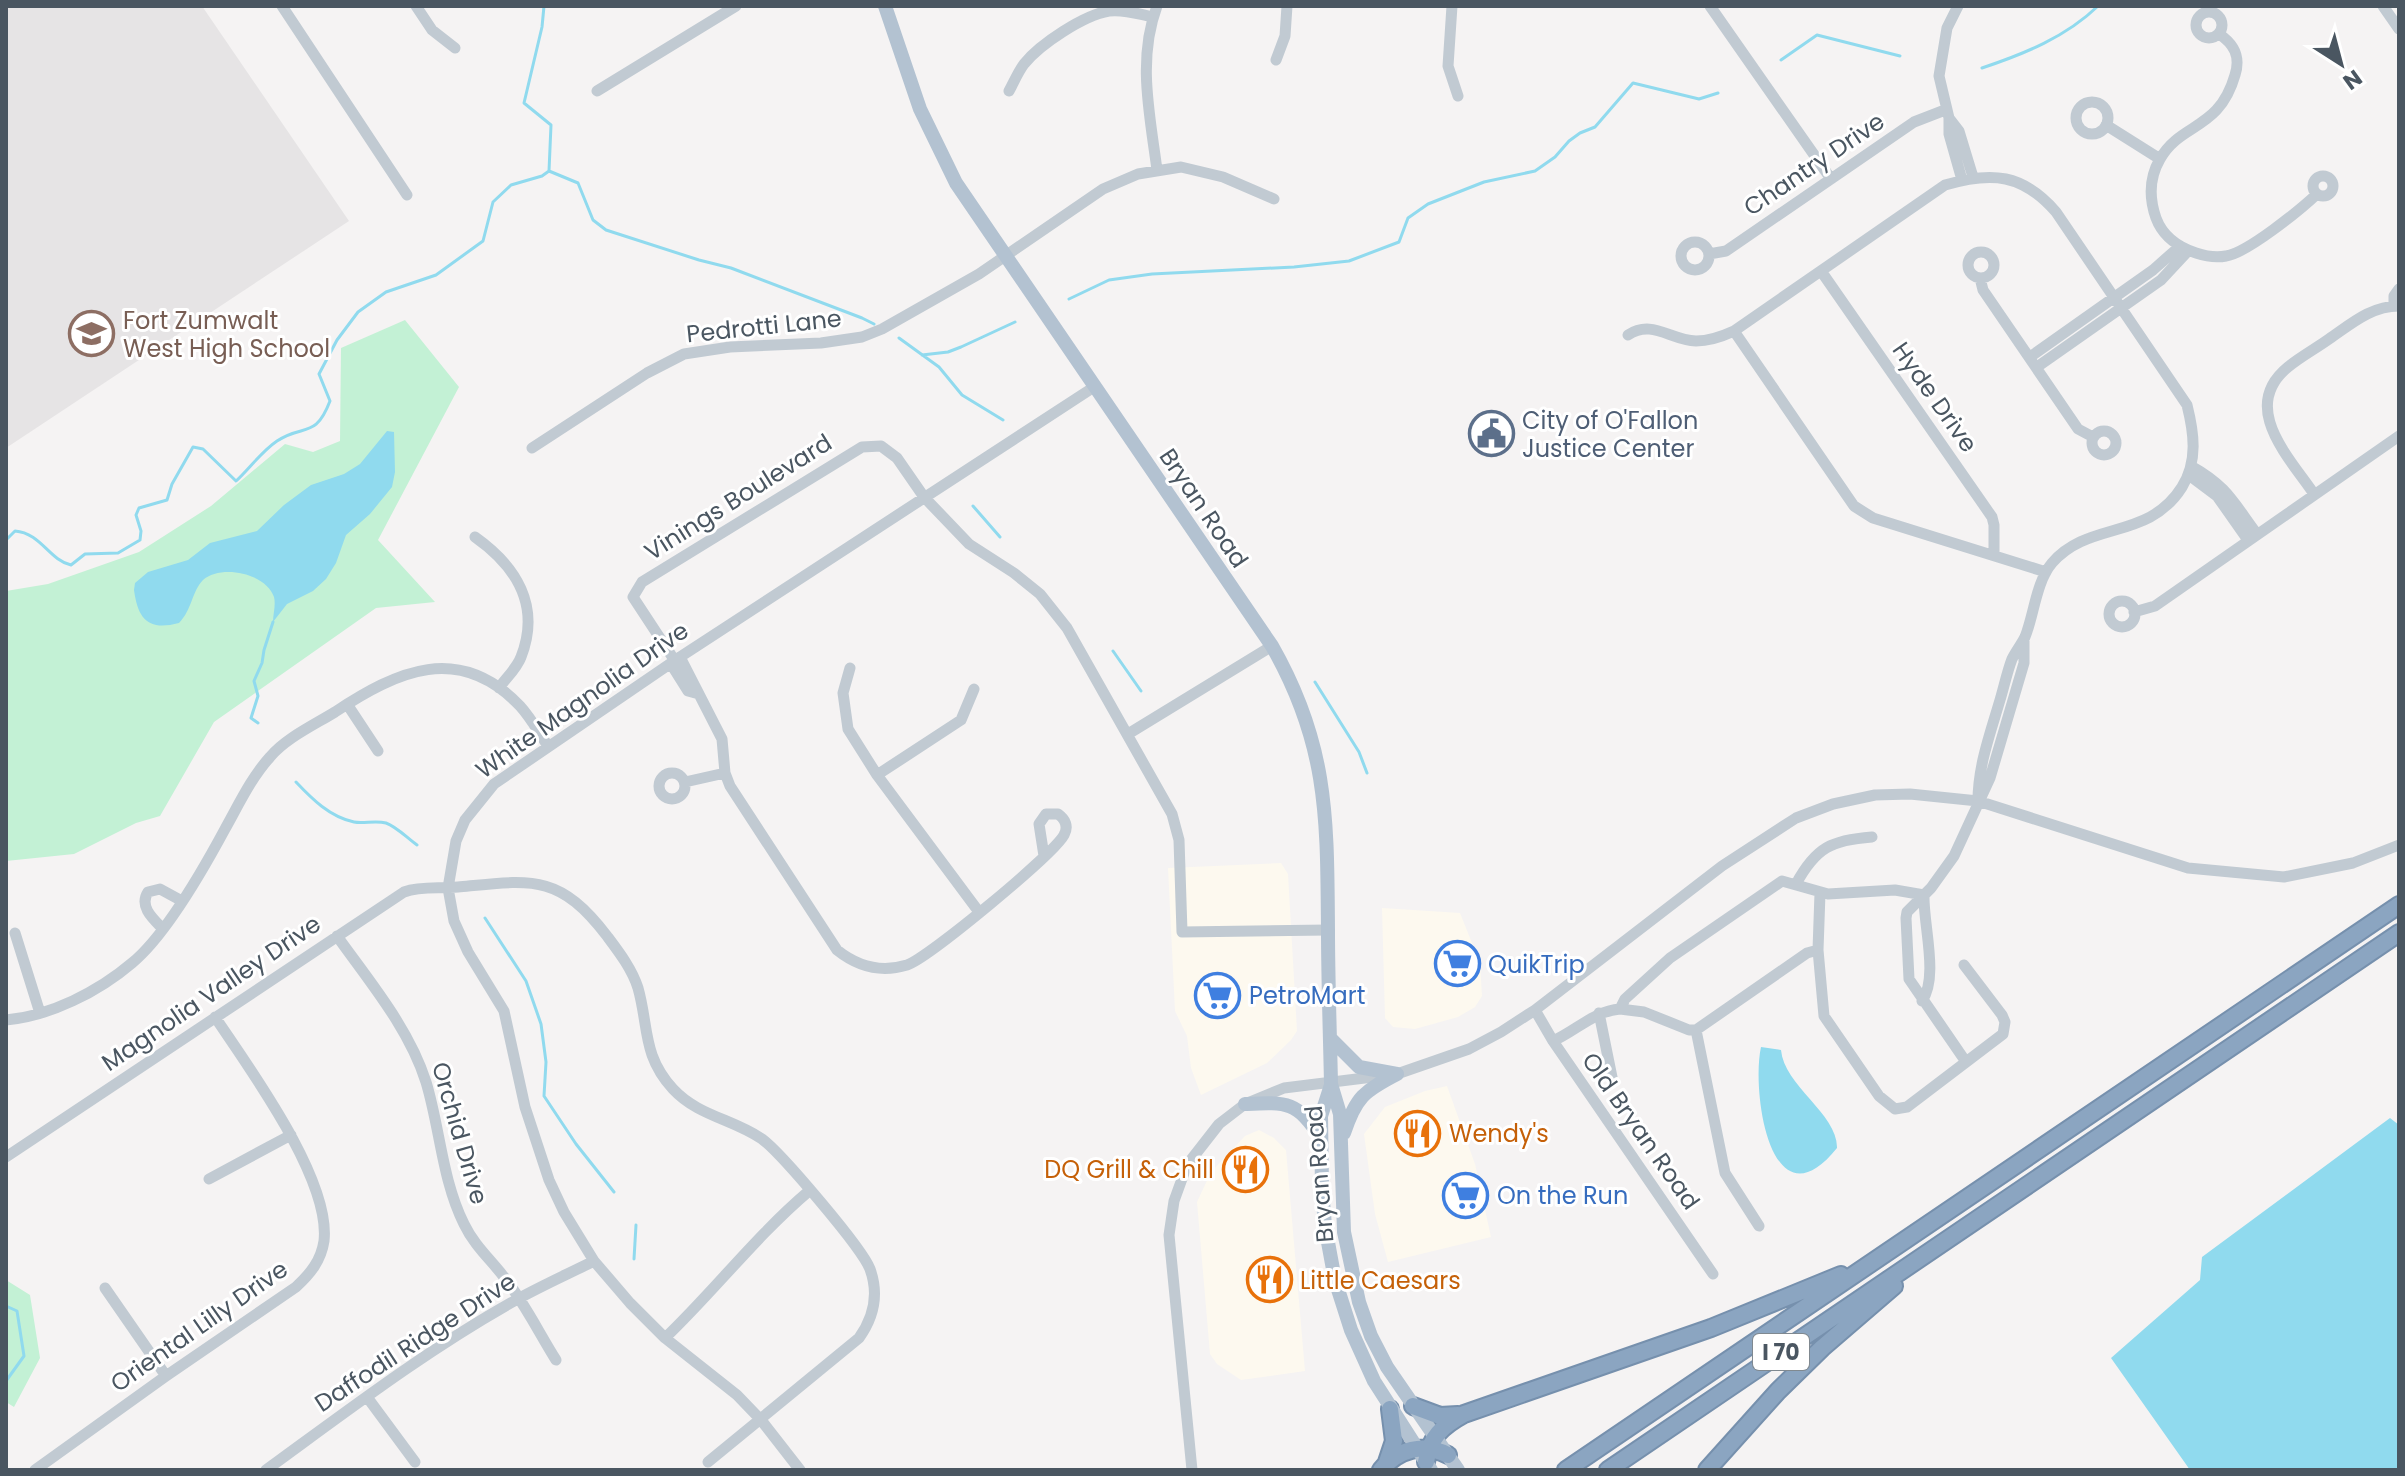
<svg xmlns="http://www.w3.org/2000/svg" width="2405" height="1476" font-family="Poppins,sans-serif">
<style>
.commercial{fill:#fdf9ef}
.education{fill:#e6e4e5}
.green{fill:#c3f1d5}
.water{fill:#90daee}
.lines{fill:none;stroke-linecap:round;stroke-linejoin:round}
.stream{stroke:#90daee;stroke-width:3}
.highway-casing{stroke:#7690ad;stroke-width:20}
.minor{stroke:#c1cad2;stroke-width:11}
.major{stroke:#b3c2d1;stroke-width:14}
.highway{stroke:#8ba5c1;stroke-width:16}
.labels{text-anchor:middle;dominant-baseline:central;stroke-width:6;stroke-linejoin:round;paint-order:stroke}
.shield{fill:#fff;stroke:#808990;stroke-width:2}
.shield-label{font-size:22px;font-weight:bold;fill:#4a5661}
.street-label{font-size:24px;fill:#4a5661;stroke:#fff}
.education-label{font-size:24px;fill:#785e54;stroke:#fff;text-anchor:start}
.service-label{font-size:24px;fill:#4e5e75;stroke:#fff;text-anchor:start}
.shop-label{font-size:24px;fill:#366cbe;stroke:#fff;text-anchor:start}
.food-label{font-size:24px;fill:#c56008;stroke:#fff;text-anchor:start}
</style>
<rect width="100%" height="100%" fill="#f5f3f3"/>
<!-- commercial -->
<path class="commercial" d="M 1281,863 L 1288,874 L 1297,1031 L 1291,1040 L 1267,1063 L 1201,1095 L 1191,1068 L 1187,1036 L 1175,1011 L 1168,868 Z
M 1382,908 L 1460,913 L 1480,963 L 1482,996 L 1475,1007 L 1458,1017 L 1415,1029 L 1393,1027 L 1385,1018 Z
M 1447,1086 L 1475,1164 L 1491,1237 L 1388,1262 L 1375,1214 L 1364,1134 L 1385,1107 L 1425,1091 Z
M 1259,1130 L 1274,1138 L 1286,1150 L 1305,1371 L 1241,1380 L 1217,1364 L 1210,1354 L 1197,1202 L 1211,1172 L 1245,1136 Z"/>
<!-- education -->
<path class="education" d="M 6,6 L 202,6 L 349,221 L 6,448 Z"/>
<!-- green -->
<path class="green" d="M 405,320 L 459,387 L 378,540 L 435,602 L 376,608 L 214,722 L 160,816 L 136,823 L 74,854 L 6,861 L 6,591 L 48,584 L 139,552 L 211,506 L 285,444 L 313,452 L 340,441 L 341,348 Z
M 6,1280 L 30,1295 L 40,1358 L 14,1407 L 6,1402 Z"/>
<!-- water -->
<path class="water" d="M 387,431 L 394,432 L 395,472 L 392,487 L 370,514 L 346,535 L 336,563 L 326,579 L 313,591 L 287,604 L 273,622 C 273,614 276,605 274,597 C 266,573 221,564 203,580 C 192,591 192,610 179,623 C 149,631 138,620 134,590 L 135,583 L 148,572 L 188,560 L 210,543 L 257,531 L 284,505 L 311,485 L 344,474 L 360,464 Z
M 1761,1047 L 1781,1050 C 1784,1086 1838,1114 1837,1148 C 1771,1230 1751,1092 1761,1047 Z
M 2390,1118 L 2399,1125 L 2399,1470 L 2190,1470 L 2111,1358 L 2200,1280 L 2202,1257 Z"/>
<g class="lines">
<!-- stream -->
<path class="stream" d="M 544,6 L 542,27 L 524,103 L 551,125 L 549,171
M 1781,60 L 1817,35 L 1900,56
M 1982,68 C 2024,54 2066,37 2098,6
M 549,171 L 578,183 L 593,220 L 606,230 L 699,260 L 731,268 L 862,318 L 874,324
M 1069,299 L 1109,280 L 1152,274 L 1294,267 L 1349,261 L 1399,242 L 1408,218 L 1428,204 L 1484,182 L 1535,171 L 1555,157 L 1569,141 L 1580,133 L 1595,127 L 1633,83 L 1699,99 L 1718,93
M 899,338 L 939,367 L 962,395 L 1003,420
M 922,355 L 948,352 L 961,347 L 1015,322
M 973,506 L 1000,537
M 6,540 L 15,531 C 41,533 49,560 71,565 L 85,554 L 118,553 L 140,540 L 141,531 L 136,515 L 139,508 L 167,500 L 172,484 L 193,447 L 203,449 L 236,481 C 249,469 262,451 277,441 C 304,423 315,440 330,401 L 319,374 L 337,340 L 358,312 L 386,292 L 436,275 L 483,241 L 493,202 L 511,185 L 542,176 L 549,171
M 1113,651 L 1141,691
M 1315,682 L 1359,752 L 1367,773
M 258,723 L 251,718 L 258,696 L 254,681 L 262,663 L 264,650 L 273,622
M 296,782 C 312,799 330,817 354,822 C 364,824 375,820 386,823 C 397,827 407,838 417,845
M 485,918 L 526,981 L 541,1024 L 546,1062 L 544,1096 L 576,1144 L 614,1192
M 634,1259 L 636,1225
M 6,1306 L 17,1311 L 24,1356 L 6,1381"/>
<defs>
<path id="highway" d="M 1413,1406 L 1440,1416 L 1458,1415
M 1387,1462 L 1394,1441 L 1390,1409
M 1426,1462 C 1430,1437 1442,1426 1464,1414 L 1711,1328 L 1841,1275
M 1381,1470 C 1398,1449 1424,1442 1448,1455
M 1566,1470 L 2399,905
M 1608,1470 L 2399,933
M 1707,1470 L 1778,1391 L 1822,1348 L 1894,1286"/>
</defs>
<!-- highway casing -->
<use href="#highway" class="highway-casing"/>
<!-- minor -->
<path class="minor" d="M 282,6 L 407,195
M 416,6 L 432,30 L 455,48
M 1157,6 C 1137,60 1150,115 1157,170
M 1452,6 L 1448,66 L 1458,96
M 1710,6 L 1831,179
M 1958,6 L 1947,28 L 1939,76 L 1949,118 L 1949,134 L 1962,180
M 2383,6 L 2399,29
M2196 25a13 13 0 1 1 26 0a13 13 0 1 1-26 0Z
M 2219,34 C 2234,44 2241,56 2235,75 C 2219,131 2181,122 2160,159 C 2149,178 2149,198 2156,218 C 2163,237 2178,247 2196,253 C 2205,256 2216,258 2226,256 C 2247,253 2300,210 2317,194
M 1276,60 L 1285,36 L 1287,6
M 597,91 L 736,6
M 1009,91 C 1014,82 1018,72 1024,64 C 1040,44 1084,15 1109,11 C 1124,9 1138,14 1153,17
M2076 118a16 16 0 1 1 32 0a16 16 0 1 1-32 0Z
M 1949,118 L 1959,131 L 1973,177
M 2106,125 L 2160,159
M2313 186a10 10 0 1 1 20 0a10 10 0 1 1-20 0Z
M1681 256a14 14 0 1 1 28 0a14 14 0 1 1-28 0Z
M1968 265a13 13 0 1 1 26 0a13 13 0 1 1-26 0Z
M 1709,254 L 1726,251 L 1914,122 L 1945,110
M 1821,271 L 1992,517 L 1994,525 L 1994,554
M 1980,278 L 1983,290 L 2078,429 L 2093,437
M 2394,306 L 2394,296 L 2399,289
M 1734,331 L 1854,506 L 1873,518 L 2046,572
M 1628,335 C 1652,319 1670,340 1696,341 C 1710,341 1721,337 1734,331 L 1945,185 C 1992,171 2023,174 2056,212 L 2187,405 C 2194,433 2198,461 2182,487 C 2148,541 2089,520 2052,563 C 2036,582 2034,615 2025,637 C 2021,645 2016,651 2012,659 C 2007,672 2004,687 2000,700 C 1990,734 1978,766 1978,801
M 2030,357 L 2153,270 L 2179,247
M 2037,367 L 2161,280 L 2188,251
M2092 443a12 12 0 1 1 24 0a12 12 0 1 1-24 0Z
M 532,448 L 647,373 L 684,354 L 730,347 L 821,343 L 862,337 L 882,329 L 979,274 L 1103,189 L 1138,174 L 1181,167 L 1223,177 L 1274,199
M 2191,466 C 2227,486 2233,502 2257,534
M 2189,475 L 2217,496 L 2248,540
M 2314,494 C 2289,457 2239,407 2288,367 C 2300,357 2315,349 2329,339 C 2351,324 2371,306 2399,306
M 475,537 C 516,566 541,606 521,657 C 517,668 506,678 499,688
M2109 614a13 13 0 1 1 26 0a13 13 0 1 1-26 0Z
M 2134,612 L 2155,606 L 2399,436
M 680,657 L 722,739 L 725,773 L 730,786 L 837,950 C 857,966 881,973 907,965 C 928,958 1054,854 1064,835 C 1069,826 1065,819 1058,814 L 1046,814 L 1039,824 L 1044,856
M 675,661 L 633,597 L 642,582 L 862,447 L 881,446 L 897,458 L 924,497 L 969,544 L 1014,573 L 1040,594 L 1067,628 L 1172,814 L 1179,840 L 1182,932 L 1328,930
M 671,664 L 688,691 L 699,694
M 850,668 L 843,693 L 848,729 L 877,775 L 979,912
M 347,704 L 378,751
M 1128,734 L 1272,646
M659 786a13 13 0 1 1 26 0a13 13 0 1 1-26 0Z
M 877,775 L 961,720 L 974,689
M 685,782 L 725,773
M 1796,884 C 1816,847 1832,840 1872,837
M 1820,893 L 1818,950 L 1824,1016 L 1879,1096 L 1895,1109 L 1907,1107 L 2003,1034 L 2005,1022 L 2002,1015 L 1964,965
M 162,928 C 152,918 139,906 148,892 L 160,889 L 182,901
M 15,933 L 40,1013
M 337,936 C 369,981 409,1028 426,1082 C 440,1128 442,1180 464,1224 C 474,1245 490,1259 504,1277 C 524,1302 539,1333 556,1360
M 1922,1001 C 1939,977 1923,924 1924,895
M 1620,1009 L 1644,1012 L 1689,1030 L 1696,1030 L 1807,953 L 1818,950
M 1535,1010 L 1553,1041 L 1713,1274
M 1599,1013 L 1613,1082
M 6,1020 C 50,1016 98,992 132,963 C 165,936 204,868 225,829 C 239,804 251,778 270,757 C 286,738 314,725 335,712 C 397,671 459,642 520,706 C 531,718 539,733 548,746
M 1696,1030 L 1725,1173 L 1759,1226
M 1553,1041 C 1576,1031 1594,1011 1620,1009 L 1625,999 L 1670,958 L 1782,881 L 1828,894 L 1895,890 L 1924,895
M 1966,1062 L 1909,979 L 1906,918 L 1907,912 L 1931,888 L 1954,856 L 1990,778 L 2024,663 L 2024,639
M 6,1157 L 404,892 C 421,886 439,889 458,887 C 531,880 559,873 607,936 C 619,952 632,969 638,988 C 649,1027 642,1055 673,1089 C 698,1116 733,1119 762,1139 C 781,1153 862,1248 870,1269 C 879,1294 874,1317 859,1338 L 708,1462
M 209,1179 L 291,1135
M 105,1288 L 166,1376
M 665,1338 C 715,1290 756,1236 809,1191
M 367,1397 L 415,1462
M 35,1470 L 166,1376 L 296,1287 C 310,1274 321,1261 324,1241 C 331,1179 249,1068 215,1017
M 266,1470 C 347,1411 428,1349 516,1300 C 541,1286 568,1274 594,1261
M 800,1470 L 761,1420 L 737,1395 L 665,1338 L 630,1303 L 594,1261 L 564,1212 L 549,1180 L 525,1107 L 504,1011 L 468,952 L 454,921 L 448,888 L 456,841 L 465,820 L 494,784 L 680,657 L 1094,387
M 1192,1470 L 1169,1235 L 1174,1201 L 1187,1165 L 1219,1124 L 1245,1104 L 1284,1088 L 1397,1074 L 1469,1049 L 1501,1032 L 1535,1010 L 1722,866 L 1796,818 L 1833,804 L 1875,795 L 1910,794 L 1978,801 L 2188,868 L 2284,877 L 2353,863 L 2399,845"/>
<!-- major -->
<path class="major" d="M 885,6 L 920,109 L 956,183 L 1272,646 C 1329,746 1327,820 1328,930 C 1328,981 1330,1033 1331,1084 L 1340,1114 L 1344,1232 L 1359,1302 L 1371,1336 L 1387,1367 L 1458,1470
M 1330,1038 L 1359,1067 L 1397,1074
M 1331,1085 L 1321,1116 L 1322,1188 L 1325,1226 L 1335,1280 L 1351,1330 L 1374,1381 L 1431,1470
M 1245,1104 C 1287,1102 1297,1101 1321,1138
M 1344,1133 C 1356,1097 1364,1091 1397,1074"/>
<!-- highway -->
<use href="#highway" class="highway"/>
</g>
<!-- icons -->
<defs>
<symbol id="school-ring" viewBox="-11 -11 22 22"><circle r="9.5" fill="#fff" stroke="#8d6e63" stroke-width="1.5"/><path d="M0-5L7-2L0 1L-7-2ZM-4 1L0 2.5L4 1V4Q0 6-4 4Z" fill="#8d6e63"/></symbol>
<symbol id="civic-ring" viewBox="-11 -11 22 22"><circle r="9.5" fill="#fff" stroke="#5c6f8a" stroke-width="1.5"/><path d="M-.6-6.5H3V-4.5H.6V-3L4-1V1h2V6H-6V1h2V-1L-.6-3ZM-1.2 2.5V6h2.4V2.5Z" fill="#5c6f8a"/></symbol>
<symbol id="supermarket-ring" viewBox="-11 -11 22 22"><circle r="9.5" fill="#fff" stroke="#3f7fe0" stroke-width="1.5"/><path d="M-6-5.5h2.5l.6 2H6L4.5 2H-2.5L-4.4-4H-6ZM-1.5 3.2a1.3 1.3 0 1 0 .1 0ZM3 3.2a1.3 1.3 0 1 0 .1 0Z" fill="#3f7fe0"/></symbol>
<symbol id="restaurant-ring" viewBox="-11 -11 22 22"><circle r="9.5" fill="#fff" stroke="#e8710a" stroke-width="1.5"/><path d="M-5-6h1v4h1v-4h1v4h1v-4h1v5L-1.5 .5V6h-2V.5L-5-1ZM5-6V6H3V1.5H1.5Q1.5-4 5-6Z" fill="#e8710a"/></symbol>
</defs>
<g fill-rule="evenodd">
<use href="#school-ring" x="66" y="308" width="51" height="51"/>
<use href="#civic-ring" x="1466" y="408" width="51" height="51"/>
<use href="#supermarket-ring" x="1432" y="938" width="51" height="51"/>
<use href="#supermarket-ring" x="1192" y="970" width="51" height="51"/>
<use href="#restaurant-ring" x="1392" y="1108" width="51" height="51"/>
<use href="#restaurant-ring" x="1220" y="1144" width="51" height="51"/>
<use href="#supermarket-ring" x="1440" y="1170" width="51" height="51"/>
<use href="#restaurant-ring" x="1244" y="1254" width="51" height="51"/>
</g>
<g class="labels">
<!-- shield labels -->
<rect class="shield" x="1753" y="1334" width="56" height="36" rx="6"/>
<g class="shield-label">
<text x="1781" y="1352">I 70</text>
</g>
<!-- street labels -->
<g class="street-label">
<text transform="translate(1814 164) rotate(-34)">Chantry Drive</text>
<text transform="translate(764 326) rotate(-6)">Pedrotti Lane</text>
<text transform="translate(1935 397) rotate(55)">Hyde Drive</text>
<text transform="translate(738 497) rotate(-32)">Vinings Boulevard</text>
<text transform="translate(1204 508) rotate(56)">Bryan Road</text>
<text transform="translate(582 700) rotate(-35)">White Magnolia Drive</text>
<text transform="translate(211 993) rotate(-34)">Magnolia Valley Drive</text>
<text transform="translate(1641 1131) rotate(55)">Old Bryan Road</text>
<text transform="translate(460 1133) rotate(74)">Orchid Drive</text>
<text transform="translate(1319 1174) rotate(-95)">Bryan Road</text>
<text transform="translate(199 1326) rotate(-35)">Oriental Lilly Drive</text>
<text transform="translate(415 1342) rotate(-33)">Daffodil Ridge Drive</text>
</g>
<!-- education labels -->
<g class="education-label">
<text x="123" y="320">Fort Zumwalt<tspan x="123" dy="28">West High School</tspan></text>
</g>
<!-- service labels -->
<g class="service-label">
<text x="1522" y="420">City of O'Fallon<tspan x="1522" dy="28">Justice Center</tspan></text>
</g>
<!-- shop labels -->
<g class="shop-label">
<text x="1488" y="964">QuikTrip</text>
<text x="1249" y="995">PetroMart</text>
<text x="1497" y="1195">On the Run</text>
</g>
<!-- food labels -->
<g class="food-label">
<text x="1449" y="1133">Wendy's</text>
<text x="1214" y="1169" text-anchor="end">DQ Grill &amp; Chill</text>
<text x="1300" y="1280">Little Caesars</text>
</g>
</g>
<!-- border -->
<rect width="2405" height="1476" fill="none" stroke="#4a5661" stroke-width="16"/>
<!-- north arrow -->
<g transform="translate(2341 64) rotate(144)" stroke="#ffffff" stroke-width="6" paint-order="stroke">
<path d="M0-6L14 30L0 20L-14 30Z" fill="#4a5661"/>
<text y="-12" font-size="22" font-weight="bold" text-anchor="middle" fill="#4a5661">N</text>
</g>
</svg>
